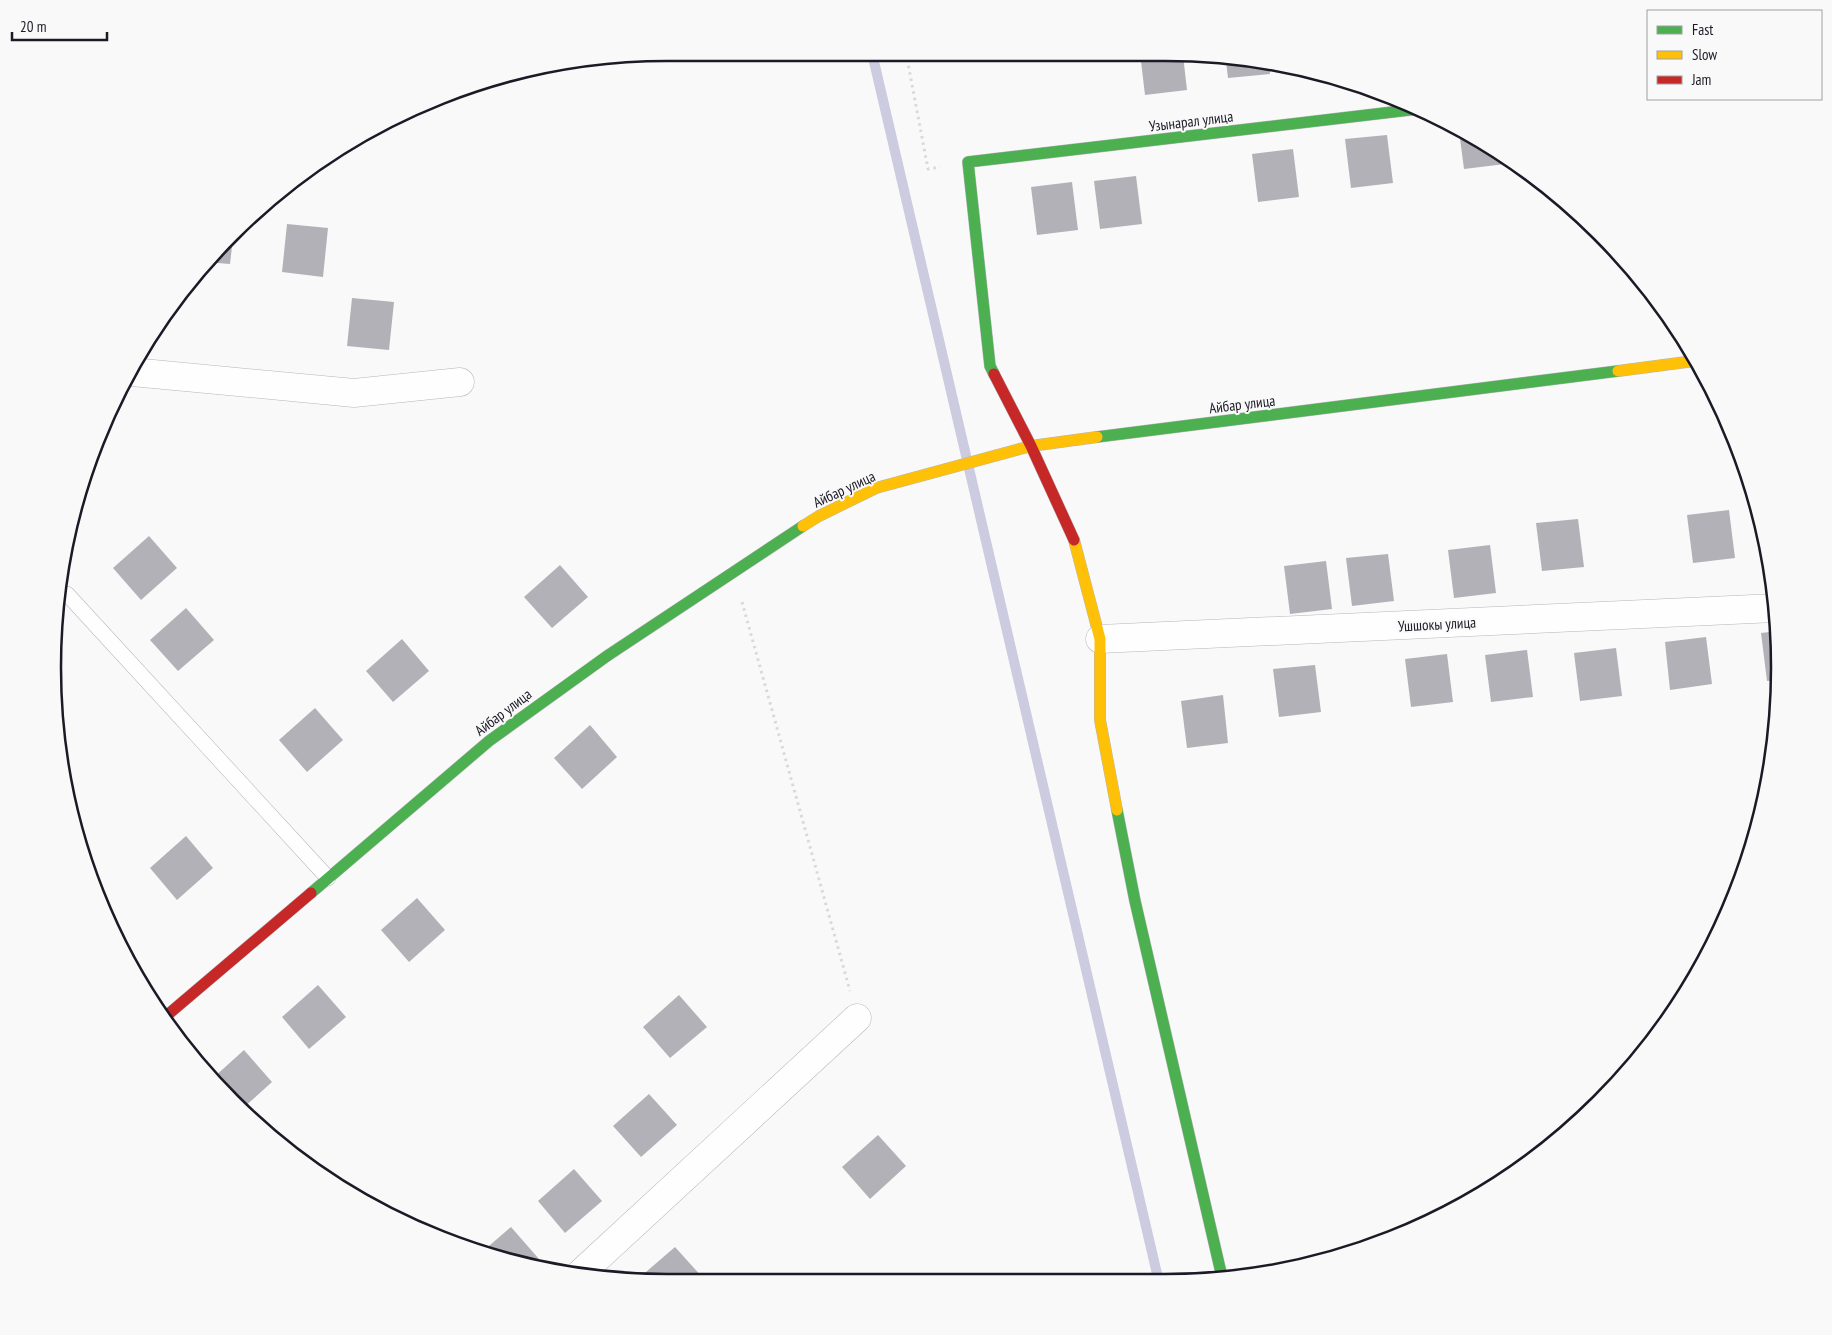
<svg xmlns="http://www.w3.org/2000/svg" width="1832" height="1335" font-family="'PT Sans Narrow',sans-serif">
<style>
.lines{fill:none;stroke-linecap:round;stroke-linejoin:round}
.stream{stroke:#cccbe0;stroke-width:10}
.building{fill:#b2b1b7}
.lane-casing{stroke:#b6b6bc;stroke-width:16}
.street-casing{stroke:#b6b6bc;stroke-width:29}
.fast-casing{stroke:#b6b6bc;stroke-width:12}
.slow-casing{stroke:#b6b6bc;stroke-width:12}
.jam-casing{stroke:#b6b6bc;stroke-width:12}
.path{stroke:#d9d9da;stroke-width:3;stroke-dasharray:2.5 4;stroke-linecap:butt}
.lane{stroke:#fefefe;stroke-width:15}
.street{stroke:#fefefe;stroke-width:28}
.fast{stroke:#4caf50;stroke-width:11}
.slow{stroke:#ffc107;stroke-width:11}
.jam{stroke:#c62828;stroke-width:11}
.labels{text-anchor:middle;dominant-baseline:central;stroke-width:4;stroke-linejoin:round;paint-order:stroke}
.street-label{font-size:15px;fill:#1b1a26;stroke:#f9f9f9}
.rim{fill:none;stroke:#1b1a26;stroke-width:2.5}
</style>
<rect width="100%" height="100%" fill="#f9f9f9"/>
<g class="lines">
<!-- stream -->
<path class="stream" d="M 872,53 L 1158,1278"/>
</g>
<!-- building -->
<path class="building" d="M 1140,53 L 1183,55 L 1187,90 L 1145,95 Z
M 1226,61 L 1269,66 L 1270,74 L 1228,78 Z
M 1459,131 L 1504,155 L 1505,164 L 1464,169 Z
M 1387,135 L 1393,183 L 1351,188 L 1345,139 Z
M 1293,149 L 1299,197 L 1258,202 L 1252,154 Z
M 1136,176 L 1142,224 L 1100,229 L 1094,181 Z
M 1072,182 L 1078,230 L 1037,235 L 1031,187 Z
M 287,224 L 328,228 L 323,277 L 282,272 Z
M 233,238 L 230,264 L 205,262 L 222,247 Z
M 352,298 L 394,302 L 389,350 L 347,346 Z
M 1729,510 L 1735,558 L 1693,563 L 1687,515 Z
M 1578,519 L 1584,567 L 1542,571 L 1536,523 Z
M 149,536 L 177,568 L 141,600 L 113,568 Z
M 1490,545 L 1496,593 L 1454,598 L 1448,550 Z
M 1388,554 L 1394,601 L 1352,606 L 1346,558 Z
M 1326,561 L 1332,609 L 1290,614 L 1284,566 Z
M 560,565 L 588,597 L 552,628 L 524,597 Z
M 186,608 L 214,640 L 178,671 L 150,640 Z
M 1778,631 L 1776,680 L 1767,681 L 1761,633 Z
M 1706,637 L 1712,684 L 1670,690 L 1665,642 Z
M 402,639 L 429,671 L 393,702 L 366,671 Z
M 1616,648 L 1622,696 L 1580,701 L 1574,653 Z
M 1527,650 L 1533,697 L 1491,702 L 1485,655 Z
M 1447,654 L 1453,702 L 1411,707 L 1405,659 Z
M 1315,665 L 1321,712 L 1279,717 L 1273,669 Z
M 1223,695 L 1228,743 L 1187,748 L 1181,701 Z
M 315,708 L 343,740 L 307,772 L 279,740 Z
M 590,725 L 617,757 L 582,789 L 554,758 Z
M 186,836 L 213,868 L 177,900 L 150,868 Z
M 417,898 L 445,930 L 409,962 L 381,930 Z
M 318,985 L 346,1017 L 309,1049 L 282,1017 Z
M 679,995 L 707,1027 L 670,1058 L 643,1027 Z
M 244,1050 L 272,1082 L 242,1109 L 213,1078 Z
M 649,1094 L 677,1125 L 641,1157 L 613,1126 Z
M 878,1135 L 906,1166 L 870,1199 L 842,1167 Z
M 574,1169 L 602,1201 L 565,1233 L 538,1201 Z
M 511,1227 L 539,1259 L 534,1263 L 482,1252 Z
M 675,1247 L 703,1278 L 700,1281 L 641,1281 L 639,1278 Z"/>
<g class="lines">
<defs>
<path id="lane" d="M 67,594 L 328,878"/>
<path id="street" d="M 132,372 L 354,393 L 460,382
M 1100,639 L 1775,608
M 582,1272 L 857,1018"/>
<path id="fast" d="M 994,374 L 990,366 L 968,162 L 1418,109
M 1097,437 L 1618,371
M 1117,810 L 1135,901 L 1222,1277
M 311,893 L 489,741 L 607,656 L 803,526"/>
<path id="slow" d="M 1618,371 L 1694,361
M 803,526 L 819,516 L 876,488 L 1031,446 L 1097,437
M 1074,540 L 1100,639 L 1100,720 L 1117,810"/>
<path id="jam" d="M 994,374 L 1031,446 L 1074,540
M 165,1017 L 311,893"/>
</defs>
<!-- lane casing -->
<use href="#lane" class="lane-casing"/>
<!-- street casing -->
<use href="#street" class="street-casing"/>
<!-- fast casing -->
<use href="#fast" class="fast-casing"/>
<!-- slow casing -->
<use href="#slow" class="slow-casing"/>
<!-- jam casing -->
<use href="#jam" class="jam-casing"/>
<!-- path -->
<path class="path" d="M 906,53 L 928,169 L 940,167
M 742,602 L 850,991"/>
<!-- lane -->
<use href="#lane" class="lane"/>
<!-- street -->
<use href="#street" class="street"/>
<!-- fast -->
<use href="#fast" class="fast"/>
<!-- slow -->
<use href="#slow" class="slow"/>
<!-- jam -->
<use href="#jam" class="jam"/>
</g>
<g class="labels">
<!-- street labels -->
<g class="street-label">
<text transform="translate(1191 121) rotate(-7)">Узынарал улица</text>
<text transform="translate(1242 404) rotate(-7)">Айбар улица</text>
<text transform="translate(844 489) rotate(-25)">Айбар улица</text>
<text transform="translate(1437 624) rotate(-3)">Ушшокы улица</text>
<text transform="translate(503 712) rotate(-37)">Айбар улица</text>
</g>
</g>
<!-- crop -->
<path d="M0 0H1832V1335H0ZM667 61H1165A606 606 0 0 1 1771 667V668A606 606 0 0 1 1165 1274H667A606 606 0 0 1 61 668V667A606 606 0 0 1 667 61Z" fill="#f9f9f9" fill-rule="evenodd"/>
<path class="rim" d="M667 61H1165A606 606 0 0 1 1771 667V668A606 606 0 0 1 1165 1274H667A606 606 0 0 1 61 668V667A606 606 0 0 1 667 61Z"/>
<!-- legend -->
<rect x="1647" y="10" width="175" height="90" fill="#f9f9f9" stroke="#a0a0a5"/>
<rect x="1657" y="26" width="25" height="8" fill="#4caf50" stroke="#a0a0a5"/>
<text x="1692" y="35" font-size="15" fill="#1b1a26">Fast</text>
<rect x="1657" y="51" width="25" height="8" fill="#ffc107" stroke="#a0a0a5"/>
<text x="1692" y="60" font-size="15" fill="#1b1a26">Slow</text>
<rect x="1657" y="76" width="25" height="8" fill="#c62828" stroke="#a0a0a5"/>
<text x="1692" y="85" font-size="15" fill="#1b1a26">Jam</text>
<!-- scale -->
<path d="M12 32v8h95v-8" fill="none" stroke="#1b1a26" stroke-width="2.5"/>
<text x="20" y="32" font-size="15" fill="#1b1a26" stroke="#f9f9f9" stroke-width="4" paint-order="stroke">20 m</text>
</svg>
